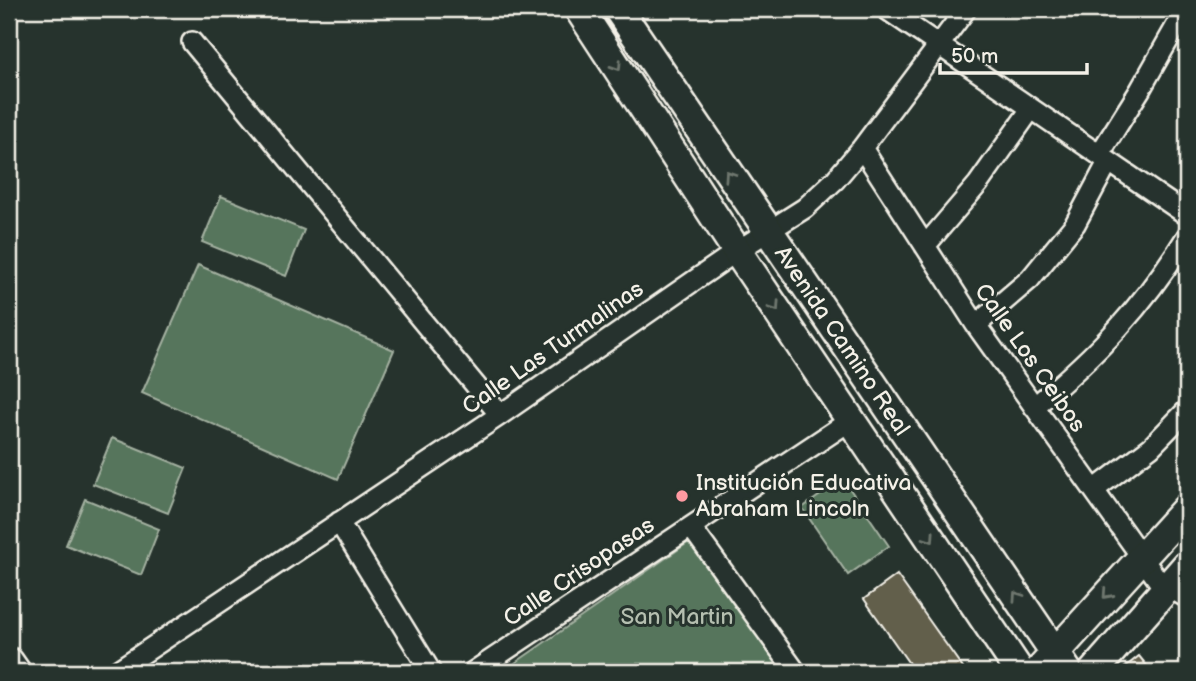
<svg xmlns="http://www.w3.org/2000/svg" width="1196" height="681" font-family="'Balsamiq Sans',sans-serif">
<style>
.green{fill:#56745c;stroke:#a5b2a2;stroke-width:2}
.building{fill:#625f4c;stroke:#f4f1e8;stroke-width:2}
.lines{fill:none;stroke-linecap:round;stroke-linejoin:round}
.lane-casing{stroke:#f4f1e8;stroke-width:15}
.street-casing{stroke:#f4f1e8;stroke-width:24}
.secondary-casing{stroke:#f4f1e8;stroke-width:33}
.lane{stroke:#26332d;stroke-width:10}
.street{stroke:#26332d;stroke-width:19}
.secondary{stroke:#26332d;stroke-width:28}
.oneway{stroke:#6e766e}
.poi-dot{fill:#ff9aa2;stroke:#26332d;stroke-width:2.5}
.labels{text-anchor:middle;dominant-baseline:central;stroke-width:6;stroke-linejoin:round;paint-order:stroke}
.street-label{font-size:23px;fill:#f4f1e8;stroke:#26332d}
.poi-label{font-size:23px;fill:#f4f1e8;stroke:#26332d;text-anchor:start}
.park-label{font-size:23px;fill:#b5bfb0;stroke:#26332d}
</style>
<rect width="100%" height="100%" fill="#26332d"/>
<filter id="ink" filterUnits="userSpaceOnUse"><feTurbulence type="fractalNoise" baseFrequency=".0143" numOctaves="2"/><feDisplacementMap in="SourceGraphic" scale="14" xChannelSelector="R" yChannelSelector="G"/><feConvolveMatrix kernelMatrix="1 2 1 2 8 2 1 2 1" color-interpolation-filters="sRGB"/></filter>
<g filter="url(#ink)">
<!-- green -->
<path class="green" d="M 221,196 L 304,230 L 286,276 L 202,242 Z
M 198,265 L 394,350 L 338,479 L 142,393 Z
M 112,438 L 186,468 L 168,513 L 93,484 Z
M 843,479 L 889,546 L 848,575 L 802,508 Z
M 85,499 L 159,529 L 141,575 L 66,545 Z
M 689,542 L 787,672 L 502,672 Z"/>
<!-- building -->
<path class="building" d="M 897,575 L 965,671 L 962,672 L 915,672 L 864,599 Z
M 1139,656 L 1152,672 L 1119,672 Z"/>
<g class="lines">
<defs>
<path id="lane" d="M 1168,592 L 1187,603"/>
<path id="street" d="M 886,9 L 1187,215
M 192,42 L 500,415
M 862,148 L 976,325 L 1165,590
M 1099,155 L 1140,90 L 1186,9
M 925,246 L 978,184 L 1031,109
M 976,325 L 1030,279 L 1075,224 L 1108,162
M 1034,407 C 1099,353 1142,308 1187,236
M 1094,490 L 1151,447 L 1187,410
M 339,522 L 431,672
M 691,527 L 796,672
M 115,672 L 500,415 L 737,251 L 805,208 L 835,180 L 862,148 L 966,9
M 473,672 L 851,420"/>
<path id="secondary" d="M 579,9 L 737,251 L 1020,672
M 618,9 L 1068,672
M 9,662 L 16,672
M 1038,672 L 1187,508
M 1093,672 L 1187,565"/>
</defs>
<!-- lane casing -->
<use href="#lane" class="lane-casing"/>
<!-- street casing -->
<use href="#street" class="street-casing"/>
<!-- secondary casing -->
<use href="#secondary" class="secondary-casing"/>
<!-- lane -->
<use href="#lane" class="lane"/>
<!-- street -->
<use href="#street" class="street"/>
<!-- secondary -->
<use href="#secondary" class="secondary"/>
</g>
<!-- one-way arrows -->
<defs><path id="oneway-chevron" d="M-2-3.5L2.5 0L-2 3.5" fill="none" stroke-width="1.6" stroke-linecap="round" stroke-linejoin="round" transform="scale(1.75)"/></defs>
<g class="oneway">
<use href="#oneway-chevron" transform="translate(617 66) rotate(57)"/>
<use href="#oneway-chevron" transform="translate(729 175) rotate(-124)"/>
<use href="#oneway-chevron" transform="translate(775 307) rotate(56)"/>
<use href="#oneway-chevron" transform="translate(930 538) rotate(56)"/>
<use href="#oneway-chevron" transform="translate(1107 594) rotate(132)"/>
<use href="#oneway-chevron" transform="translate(1017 596) rotate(-124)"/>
</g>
</g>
<!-- markers -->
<circle class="poi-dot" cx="682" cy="496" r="7"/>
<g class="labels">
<!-- street labels -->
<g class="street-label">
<text transform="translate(842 341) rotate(56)">Avenida Camino Real</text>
<text transform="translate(553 348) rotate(-35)">Calle Las Turmalinas</text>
<text transform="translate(1030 358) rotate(55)">Calle Los Ceibos</text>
<text transform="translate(579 572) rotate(-34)">Calle Crisopasas</text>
</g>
<!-- poi labels -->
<g class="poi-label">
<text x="696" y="483">Institución Educativa<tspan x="696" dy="26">Abraham Lincoln</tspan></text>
</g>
<!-- park labels -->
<g class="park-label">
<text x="677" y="617">San Martin</text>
</g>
</g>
<!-- margin -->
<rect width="1196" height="681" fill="none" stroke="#26332d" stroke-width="35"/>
<rect x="18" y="18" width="1161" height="646" fill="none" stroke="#f4f1e8" stroke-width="2.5" filter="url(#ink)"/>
<!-- scale -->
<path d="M940 63v10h147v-10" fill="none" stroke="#f4f1e8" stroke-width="3.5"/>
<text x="951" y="63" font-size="21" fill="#f4f1e8" stroke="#26332d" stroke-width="5" paint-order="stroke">50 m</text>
</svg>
